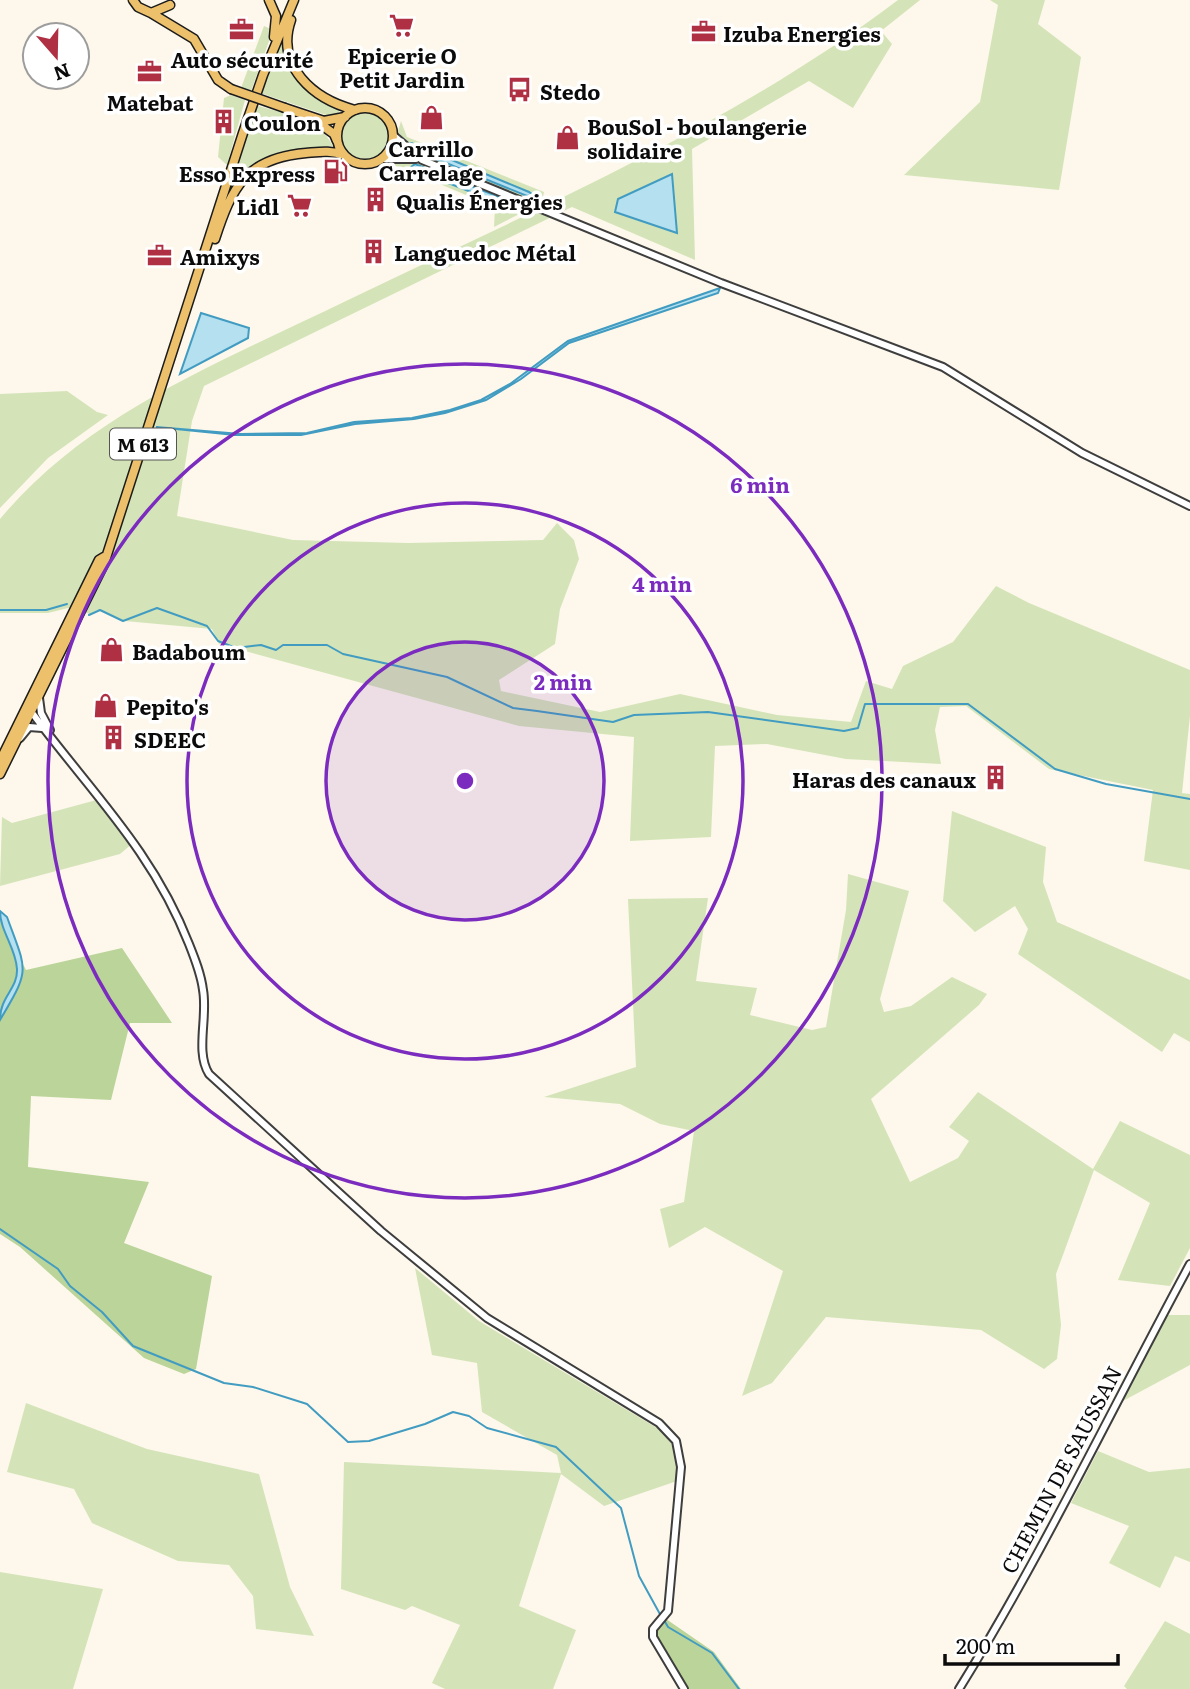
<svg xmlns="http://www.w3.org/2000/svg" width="1190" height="1689" font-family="Literata,serif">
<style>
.green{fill:#d4e4b8}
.forest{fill:#bad499}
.water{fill:#b4e0f0;stroke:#429cc1;stroke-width:2}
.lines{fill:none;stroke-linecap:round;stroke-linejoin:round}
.stream{stroke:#429cc1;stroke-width:2}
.tertiary-casing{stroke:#3e3e3e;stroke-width:10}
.primary-casing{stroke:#1c1c1c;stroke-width:11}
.tertiary{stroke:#fff;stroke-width:6}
.primary{stroke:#edc06c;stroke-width:8}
.primary-bridge-casing{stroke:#1c1c1c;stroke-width:11;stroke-linecap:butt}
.primary-bridge{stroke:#edc06c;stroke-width:8}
.ring{fill:none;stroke:#7b2cbf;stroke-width:3.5}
.labels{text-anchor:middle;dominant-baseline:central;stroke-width:7;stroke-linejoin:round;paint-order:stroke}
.shield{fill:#fff;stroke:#545454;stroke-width:2}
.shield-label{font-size:19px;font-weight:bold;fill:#0b0b0b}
.poi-label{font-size:21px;font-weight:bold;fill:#0b0b0b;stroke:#fff;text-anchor:start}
.street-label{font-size:21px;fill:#0b0b0b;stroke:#fff}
.centre{fill:#7b2cbf;stroke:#fff;stroke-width:3.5}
.ring-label{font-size:21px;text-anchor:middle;font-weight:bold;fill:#7b2cbf;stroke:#fff;stroke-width:7;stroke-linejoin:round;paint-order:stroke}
</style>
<rect width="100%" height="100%" fill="#fdf8eb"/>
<!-- green -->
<path class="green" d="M 898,0 L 920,0 L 881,31 L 892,44 L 853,108 L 809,81 L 692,149 L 695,260 L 572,207 L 204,386 L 192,421 L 177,516 L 293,540 L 408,543 L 543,540 L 557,523 L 574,540 L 579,559 L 560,609 L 555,644 L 499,680 L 501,691 L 600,712 L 680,694 L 777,715 L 851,722 L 866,681 L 892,689 L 903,666 L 953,642 L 996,586 L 1029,603 L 1190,670 L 1190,716 L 1182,793 L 1190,794 L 1190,870 L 1144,861 L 1153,790 L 1049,769 L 966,706 L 940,707 L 935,730 L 941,764 L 846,759 L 767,744 L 715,746 L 711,837 L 630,841 L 634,737 L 519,726 L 219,644 L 212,629 L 125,621 L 97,610 L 90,614 L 68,608 L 48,613 L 0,613 L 0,519 C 89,412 223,361 346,301 C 534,210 730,127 898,0 Z
M 990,0 L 1045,0 L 1038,24 L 1081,57 L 1059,190 L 904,175 L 980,102 L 998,5 Z
M 264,26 L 273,30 L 251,91 L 241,88 Z
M 284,35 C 282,82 305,88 341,109 L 337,115 L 329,116 L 260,93 Z
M 231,95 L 245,100 L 227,165 L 218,157 L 224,98 Z
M 256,105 C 283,114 319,118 333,146 L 273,155 L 243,174 L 232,189 L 229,188 Z
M342 136a23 23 0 1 1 46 0a23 23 0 1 1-46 0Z
M 401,121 L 407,137 L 544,192 L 543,197 L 529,200 C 494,186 419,163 397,135 Z
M 399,159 L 419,163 L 531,208 L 494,227 L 495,207 L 394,165 Z
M 67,391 L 97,412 L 108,415 L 48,458 L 0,508 L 0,394 Z
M 100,799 L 133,843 L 120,854 L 0,886 L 2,817 L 12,823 Z
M 952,811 L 1046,847 L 1043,882 L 1057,922 L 1190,980 L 1190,1042 L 1174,1033 L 1162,1052 L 1018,954 L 1028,929 L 1015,906 L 975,932 L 943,901 Z
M 848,874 L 909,891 L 880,999 L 884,1012 L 911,1006 L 952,977 L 987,994 L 979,1005 L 871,1099 L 910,1182 L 958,1158 L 969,1141 L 949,1127 L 978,1092 L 1093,1169 L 1120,1121 L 1190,1155 L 1190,1248 L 1170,1286 L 1118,1280 L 1150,1203 L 1094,1170 L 1056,1274 L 1061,1325 L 1057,1359 L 1044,1369 L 981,1330 L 826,1317 L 772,1383 L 742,1396 L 783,1271 L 705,1227 L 669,1248 L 660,1209 L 684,1202 L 694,1131 L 660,1124 L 620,1104 L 544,1097 L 636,1067 L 628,899 L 708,898 L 696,981 L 757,988 L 750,1015 L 812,1030 L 826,1027 L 846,910 Z
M 415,1268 L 479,1321 L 667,1434 L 678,1460 L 677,1481 L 604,1506 L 561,1474 L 519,1606 L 576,1630 L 553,1689 L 445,1689 L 432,1683 L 460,1625 L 412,1606 L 405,1610 L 341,1589 L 344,1462 L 561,1473 L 557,1455 L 482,1412 L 477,1363 L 432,1355 Z
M 1166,1315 L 1190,1315 L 1190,1365 L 1121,1402 Z
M 26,1403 L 147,1449 L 259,1474 L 290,1587 L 314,1636 L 256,1629 L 253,1596 L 229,1565 L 178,1561 L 92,1523 L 74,1489 L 7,1472 Z
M 1098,1451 L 1149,1472 L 1190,1468 L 1190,1562 L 1175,1556 L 1160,1588 L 1109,1563 L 1129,1526 L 1071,1503 Z
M 0,1572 L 103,1589 L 73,1689 L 0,1689 Z
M 1165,1621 L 1190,1634 L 1190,1689 L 1127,1689 L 1124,1686 Z"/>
<!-- forest -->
<path class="forest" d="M 0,919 L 26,970 L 122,948 L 172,1023 L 130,1023 L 111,1100 L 31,1096 L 28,1167 L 149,1182 L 124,1243 L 212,1276 L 196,1369 L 184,1374 L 144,1358 L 20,1247 L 0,1234 Z
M 666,1619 L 714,1652 L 741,1689 L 688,1689 L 657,1636 L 659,1624 Z"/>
<!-- water -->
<path class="water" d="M 411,143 L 529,192 L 533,195 L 527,196 L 424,154 L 409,145 Z
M 415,164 L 512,202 L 512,205 L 504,205 L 410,168 Z
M 672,174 L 677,233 L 615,212 L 618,199 Z
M 720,288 L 718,293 L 569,343 L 521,379 L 486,400 L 445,413 L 414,419 L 355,424 L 301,435 L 235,435 L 156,427 L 241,434 L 307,433 L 354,422 L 412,418 L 450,410 L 481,400 L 510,384 L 568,341 Z
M 201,313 L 249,328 L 248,338 L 180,374 Z
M 0,911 L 7,917 C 27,972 31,968 0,1020 C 0,996 18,989 17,969 C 16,948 0,931 0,911 Z"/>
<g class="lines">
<!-- stream -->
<path class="stream" d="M 0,610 L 46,610 L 67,604
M 89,615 L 100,610 L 123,621 L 157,608 L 207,626 L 218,641 L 236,648 L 261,645 L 276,650 L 283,645 L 327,645 L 343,654 L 447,677 L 513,708 L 537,711 L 613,722 L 634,715 L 708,712 L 844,731 L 858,728 L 865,704 L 968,704 L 1055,769 L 1106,784 L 1190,799
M 0,1229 L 58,1269 L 70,1286 L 102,1312 L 133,1346 L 224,1383 L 253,1387 L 307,1404 L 348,1442 L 369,1441 L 425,1424 L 453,1412 L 469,1416 L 487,1428 L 556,1447 L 621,1508 L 639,1576 L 661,1616
M 664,1620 L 668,1627 L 712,1653 L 739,1689"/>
<defs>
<path id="tertiary" d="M 393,135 L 422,160 L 721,283 L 943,367 L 1082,453 L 1190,506
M 382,159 L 416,159
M 39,698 L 41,713 L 50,730
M 30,710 C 88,789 152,849 189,944 C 195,959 201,974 203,990 C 208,1017 195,1052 209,1074 L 381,1231 L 487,1318 L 659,1423 L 676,1441 L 681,1467 L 668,1611 L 653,1629 L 653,1637 L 684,1689
M 20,738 L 29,727 L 42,728
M 959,1689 C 1044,1552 1113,1406 1190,1264"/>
<path id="primary" d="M 133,0 L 138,7 L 151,13 L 170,5
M 269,0 L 276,16 L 274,37
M 151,13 L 194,39 L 218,80 L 231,89
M 291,20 C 275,66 313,99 355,110
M 285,108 L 324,121 L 345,117
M337 136a28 28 0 1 1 56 0a28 28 0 1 1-56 0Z
M 316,121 L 334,134 L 337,141
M 215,239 C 232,187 246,158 306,153 C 319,152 331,150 344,155
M 0,761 L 99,560 L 104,557
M 0,774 L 104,564 L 243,133 L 263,75 L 294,0"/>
</defs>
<!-- tertiary casing -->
<use href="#tertiary" class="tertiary-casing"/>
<!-- primary casing -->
<use href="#primary" class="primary-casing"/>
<!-- tertiary -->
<use href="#tertiary" class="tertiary"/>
<!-- primary -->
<use href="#primary" class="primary"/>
<defs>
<path id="primary-bridge" d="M 231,89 L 285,108"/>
</defs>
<!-- primary-bridge casing -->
<use href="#primary-bridge" class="primary-bridge-casing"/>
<!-- primary-bridge -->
<use href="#primary-bridge" class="primary-bridge"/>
</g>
<!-- distance rings -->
<circle cx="465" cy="781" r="139" fill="#7b2cbf" fill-opacity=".12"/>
<g class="ring">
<circle cx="465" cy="781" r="139"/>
<circle cx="465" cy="781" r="278"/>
<circle cx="465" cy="781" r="417"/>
</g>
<!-- icons -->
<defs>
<symbol id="supermarket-bare" viewBox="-9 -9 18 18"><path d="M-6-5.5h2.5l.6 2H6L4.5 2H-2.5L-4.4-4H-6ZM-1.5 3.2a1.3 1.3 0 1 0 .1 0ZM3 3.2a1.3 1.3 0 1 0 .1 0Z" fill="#af3043" stroke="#fff" stroke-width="2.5" paint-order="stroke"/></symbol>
<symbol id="office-bare" viewBox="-9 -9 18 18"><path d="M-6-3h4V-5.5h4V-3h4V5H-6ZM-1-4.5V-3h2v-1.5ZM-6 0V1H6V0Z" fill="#af3043" stroke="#fff" stroke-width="2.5" paint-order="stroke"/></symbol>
<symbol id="bus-bare" viewBox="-9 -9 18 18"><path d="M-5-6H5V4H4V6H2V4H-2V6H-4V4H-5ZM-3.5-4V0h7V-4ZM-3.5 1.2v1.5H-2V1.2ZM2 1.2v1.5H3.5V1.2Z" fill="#af3043" stroke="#fff" stroke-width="2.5" paint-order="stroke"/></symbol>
<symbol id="shop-bare" viewBox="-9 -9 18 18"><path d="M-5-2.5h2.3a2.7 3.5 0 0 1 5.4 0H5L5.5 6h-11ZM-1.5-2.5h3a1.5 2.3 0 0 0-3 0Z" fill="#af3043" stroke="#fff" stroke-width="2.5" paint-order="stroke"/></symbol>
<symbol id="building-bare" viewBox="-9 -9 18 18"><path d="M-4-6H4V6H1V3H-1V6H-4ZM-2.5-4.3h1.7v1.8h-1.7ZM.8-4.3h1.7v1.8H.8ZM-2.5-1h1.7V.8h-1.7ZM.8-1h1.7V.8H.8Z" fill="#af3043" stroke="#fff" stroke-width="2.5" paint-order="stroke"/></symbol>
<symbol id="fuel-bare" viewBox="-9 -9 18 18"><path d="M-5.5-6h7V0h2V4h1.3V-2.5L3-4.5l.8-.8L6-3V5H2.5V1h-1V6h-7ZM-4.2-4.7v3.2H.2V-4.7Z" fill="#af3043" stroke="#fff" stroke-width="2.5" paint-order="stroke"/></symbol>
</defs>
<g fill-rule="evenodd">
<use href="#supermarket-bare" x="384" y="8" width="35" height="35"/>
<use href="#office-bare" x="224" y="12" width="35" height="35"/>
<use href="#office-bare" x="686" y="14" width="35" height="35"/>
<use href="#office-bare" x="132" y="54" width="35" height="35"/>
<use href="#bus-bare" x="502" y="72" width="35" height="35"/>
<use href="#shop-bare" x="414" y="100" width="35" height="35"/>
<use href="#building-bare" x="206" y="104" width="35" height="35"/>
<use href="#shop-bare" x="550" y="120" width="35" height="35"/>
<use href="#fuel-bare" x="318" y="154" width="35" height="35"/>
<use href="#building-bare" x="358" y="182" width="35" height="35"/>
<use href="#supermarket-bare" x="282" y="188" width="35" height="35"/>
<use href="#building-bare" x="356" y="234" width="35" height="35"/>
<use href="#office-bare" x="142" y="238" width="35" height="35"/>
<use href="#shop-bare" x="94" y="632" width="35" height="35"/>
<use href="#shop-bare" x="88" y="688" width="35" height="35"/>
<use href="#building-bare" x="96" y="720" width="35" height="35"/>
<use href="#building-bare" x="978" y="760" width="35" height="35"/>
</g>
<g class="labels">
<!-- shield labels -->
<rect class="shield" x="110" y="428.5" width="66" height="31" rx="5"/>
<g class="shield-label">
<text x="143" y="444">M 613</text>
</g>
<!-- poi labels -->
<g class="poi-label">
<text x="723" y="32">Izuba Energies</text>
<text x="402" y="54" text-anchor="middle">Epicerie O<tspan x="402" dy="24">Petit Jardin</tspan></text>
<text x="242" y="58" text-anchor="middle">Auto sécurité</text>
<text x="540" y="90">Stedo</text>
<text x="150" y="101" text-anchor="middle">Matebat</text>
<text x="244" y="121">Coulon</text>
<text x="587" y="125">BouSol - boulangerie<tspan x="587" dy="24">solidaire</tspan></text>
<text x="431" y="147" text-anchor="middle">Carrillo<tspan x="431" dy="24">Carrelage</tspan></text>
<text x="315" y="172" text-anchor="end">Esso Express</text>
<text x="396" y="200">Qualis Énergies</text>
<text x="279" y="205" text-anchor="end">Lidl</text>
<text x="394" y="251">Languedoc Métal</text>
<text x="180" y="255">Amixys</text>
<text x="132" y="650">Badaboum</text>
<text x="126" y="705">Pepito's</text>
<text x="134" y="738">SDEEC</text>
<text x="976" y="778" text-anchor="end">Haras des canaux</text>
</g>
<!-- street labels -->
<g class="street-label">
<text transform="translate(1060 1469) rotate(-62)">CHEMIN DE SAUSSAN</text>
</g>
</g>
<circle cx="465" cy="781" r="10" class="centre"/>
<g class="ring-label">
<text x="760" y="493">6 min</text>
<text x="662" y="592">4 min</text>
<text x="563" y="690">2 min</text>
</g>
<!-- north arrow -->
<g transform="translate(56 56) rotate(160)"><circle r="33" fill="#ffffff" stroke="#9d9d9d" stroke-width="2"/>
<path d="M0-5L12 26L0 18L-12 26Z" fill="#af3043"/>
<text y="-10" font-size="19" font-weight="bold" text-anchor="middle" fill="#0b0b0b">N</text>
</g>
<!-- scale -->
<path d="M945 1654v10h173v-10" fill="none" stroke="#0b0b0b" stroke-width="3.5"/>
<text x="956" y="1654" font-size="21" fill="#0b0b0b" stroke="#ffffff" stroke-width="5" paint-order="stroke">200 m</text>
</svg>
